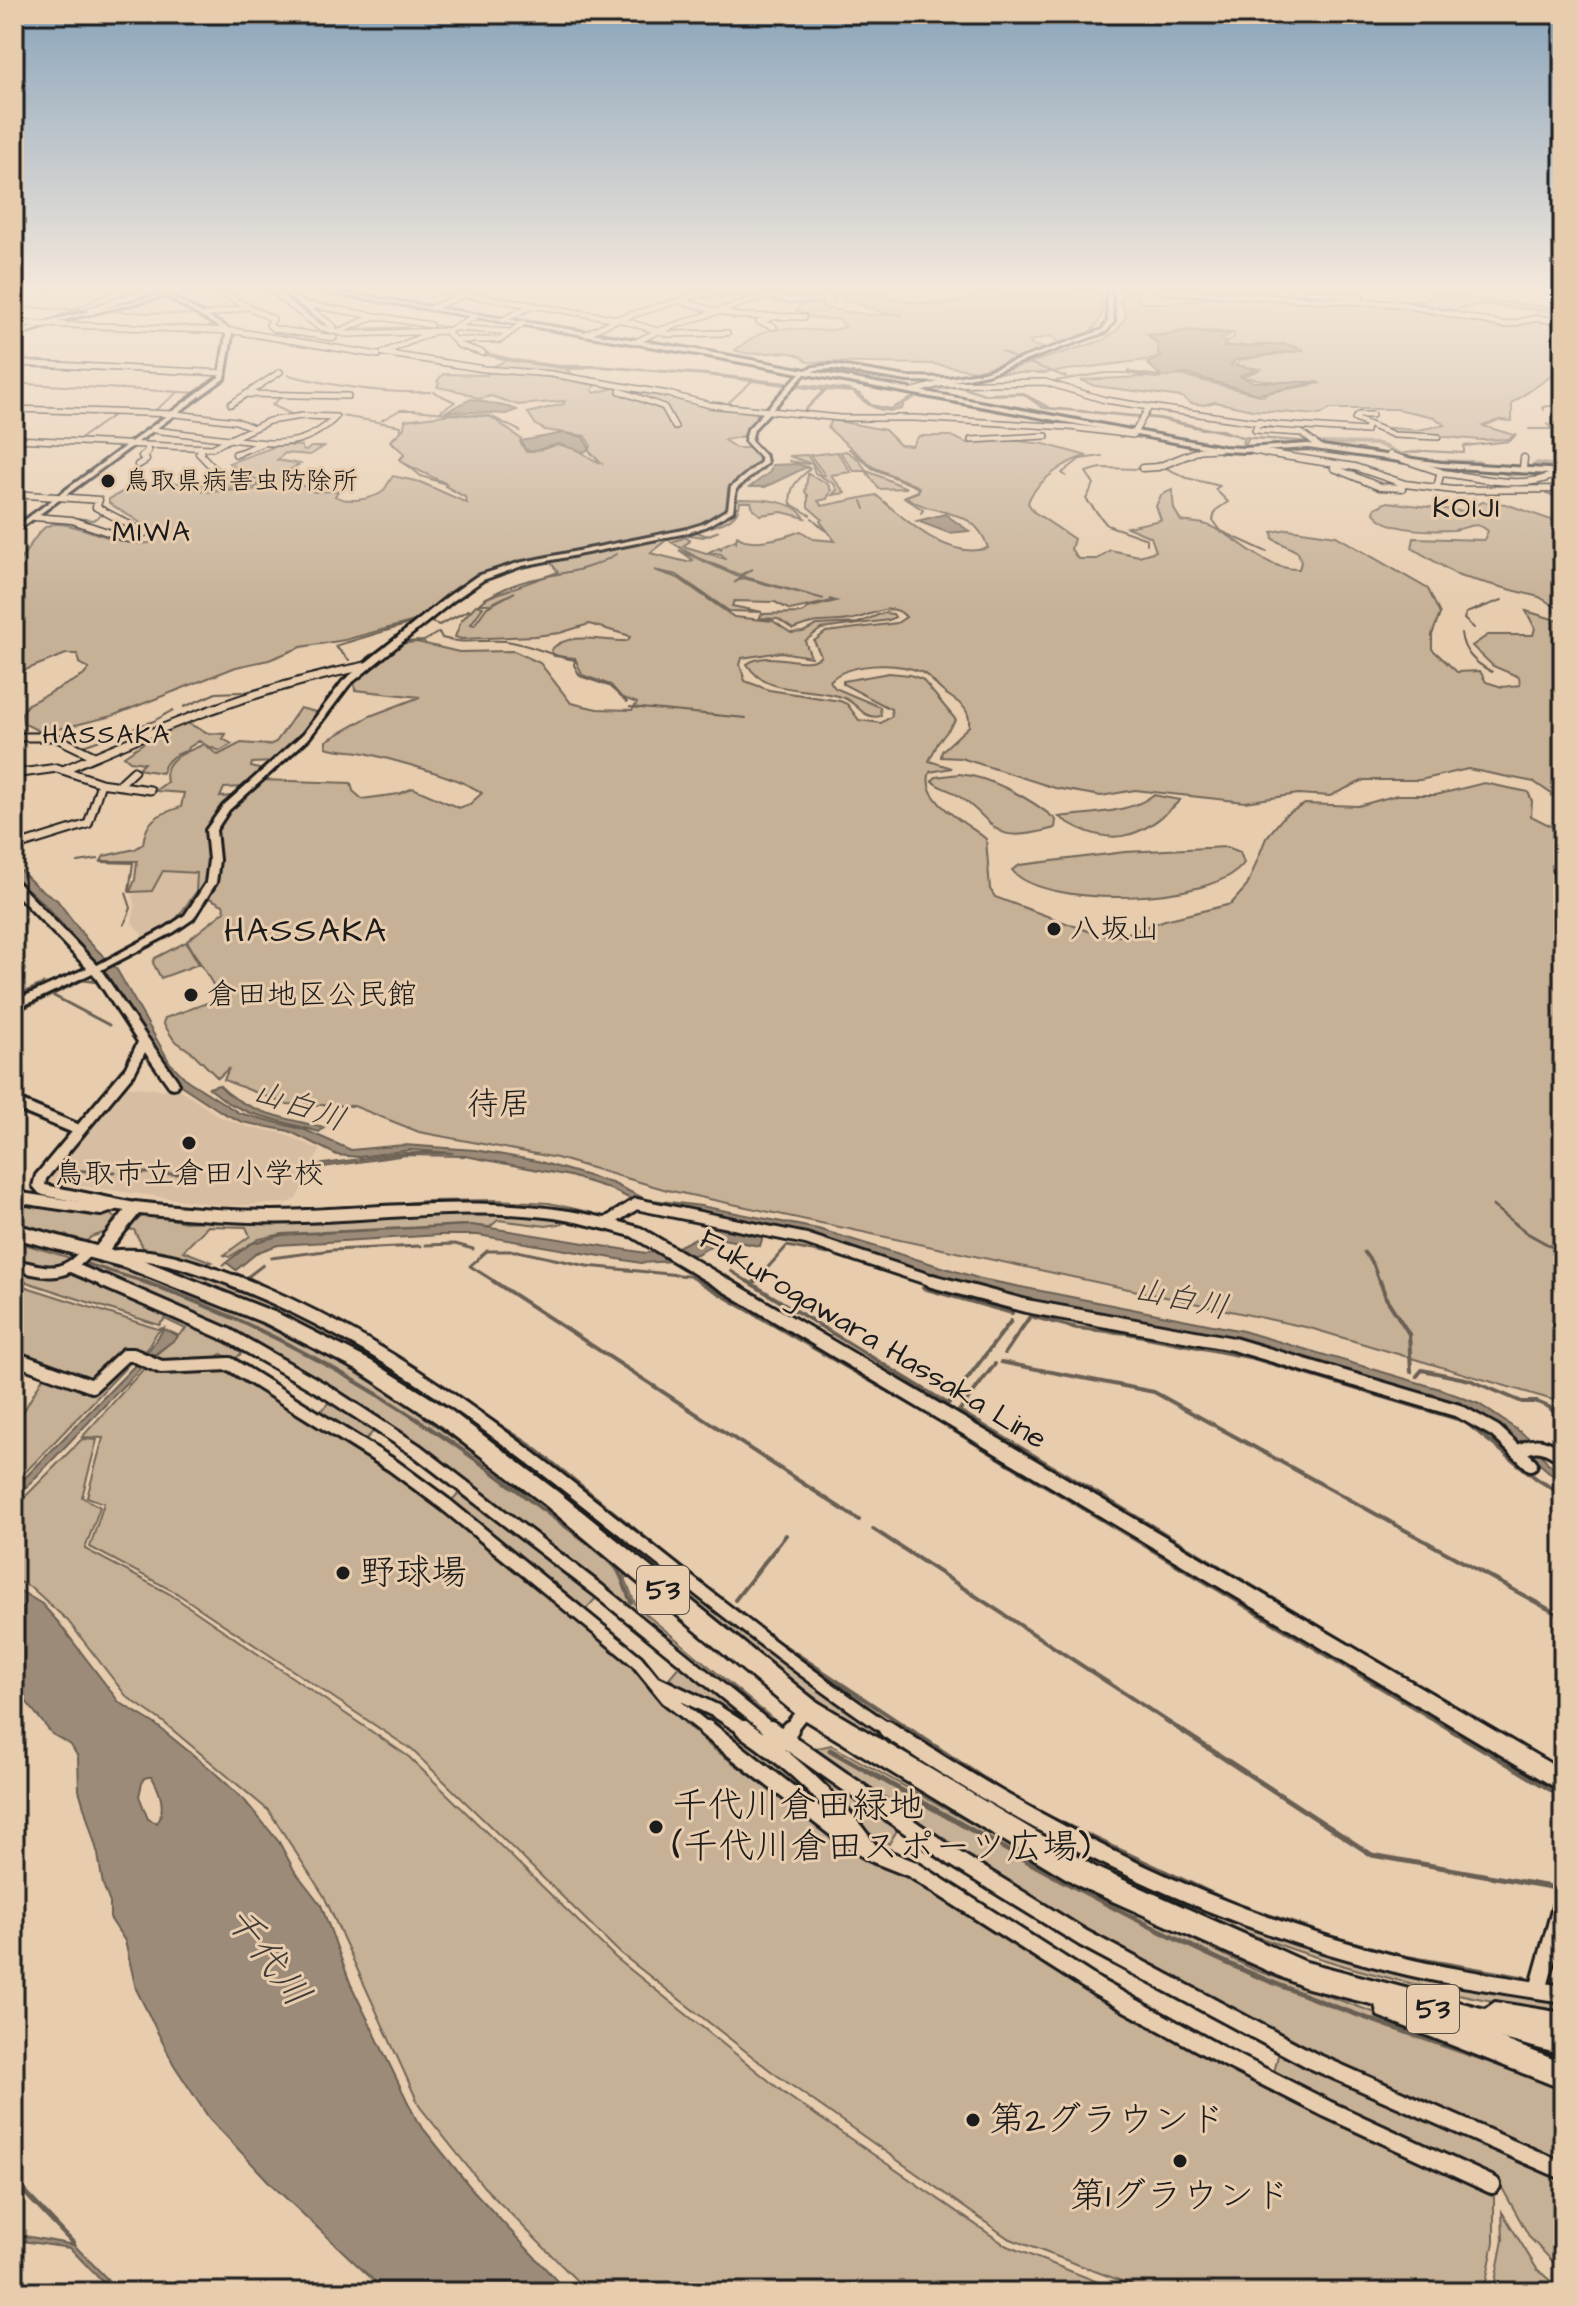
<svg xmlns="http://www.w3.org/2000/svg" width="1577" height="2306" font-family="'Architects Daughter','Klee One',sans-serif">
<style>
.built{fill:#d7bea3}
.green{fill:#c6b096;stroke:#716659;stroke-width:2}
.water{fill:#9c8b78;stroke:#695f53;stroke-width:2;fill-rule:evenodd}
.lines{fill:none;stroke-linecap:round;stroke-linejoin:round}
.stream-far3{stroke:#695f53;stroke-width:2}
.stream-far2{stroke:#695f53;stroke-width:3}
.stream-far1{stroke:#695f53;stroke-width:4}
.stream{stroke:#695f53;stroke-width:5}
.river{fill:#9c8b78;fill-rule:evenodd}
.minor-far5-casing{stroke:#1c1c1c;stroke-width:8}
.minor-far4-casing{stroke:#1c1c1c;stroke-width:9}
.minor-far3-casing{stroke:#1c1c1c;stroke-width:11}
.minor-far2-casing{stroke:#1c1c1c;stroke-width:16}
.minor-far1-casing{stroke:#1c1c1c;stroke-width:18}
.minor-casing{stroke:#1c1c1c;stroke-width:22}
.tertiary-casing{stroke:#1c1c1c;stroke-width:6}
.secondary-casing{stroke:#1c1c1c;stroke-width:6}
.trunk-casing{stroke:#1c1c1c;stroke-width:6}
.minor-far5{stroke:#e7ccae;stroke-width:5}
.minor-far4{stroke:#e7ccae;stroke-width:6}
.minor-far3{stroke:#e7ccae;stroke-width:7}
.minor-far2{stroke:#e7ccae;stroke-width:10}
.minor-far1{stroke:#e7ccae;stroke-width:12}
.minor{stroke:#e7ccae;stroke-width:16}
.tertiary{fill:#e7ccae;fill-rule:evenodd}
.secondary{fill:#e7ccae;fill-rule:evenodd}
.trunk{fill:#e7ccae;fill-rule:evenodd}
.poi-dot{fill:#1c1c1c;stroke:#e7ccae;stroke-width:3}
.labels{text-anchor:middle;dominant-baseline:central;stroke-width:6;stroke-linejoin:round;paint-order:stroke}
.far-poi-label{font-size:26px;fill:#1c1c1c;stroke:#e7ccae;text-anchor:start}
.far-neighbourhood-label{font-size:26px;letter-spacing:2px;fill:#1c1c1c;stroke:#e7ccae}
.far-quarter-label{font-size:28px;letter-spacing:2px;fill:#1c1c1c;stroke:#e7ccae}
.shield{fill:#e7ccae;stroke:#595148;stroke-width:2}
.shield-label{font-size:28px;font-weight:bold;fill:#1c1c1c}
.poi-label{font-size:30px;fill:#1c1c1c;stroke:#e7ccae;text-anchor:start}
.street-label{font-size:30px;fill:#1c1c1c;stroke:#e7ccae}
.neighbourhood-label{font-size:32px;fill:#1c1c1c;stroke:#e7ccae}
.water-label{font-size:32px;font-style:italic;fill:#423d38;stroke:#e7ccae}
.quarter-label{font-size:34px;letter-spacing:2px;fill:#1c1c1c;stroke:#e7ccae}
.near-poi-label{font-size:36px;fill:#1c1c1c;stroke:#e7ccae;text-anchor:start}
.near-water-label{font-size:38px;font-style:italic;fill:#423d38;stroke:#e7ccae}
</style>
<rect width="100%" height="100%" fill="#e7ccae"/>
<filter id="ink" filterUnits="userSpaceOnUse"><feTurbulence type="fractalNoise" baseFrequency=".0125" numOctaves="2"/><feDisplacementMap in="SourceGraphic" scale="16" xChannelSelector="R" yChannelSelector="G"/><feConvolveMatrix kernelMatrix="1 2 1 2 8 2 1 2 1" color-interpolation-filters="sRGB"/></filter>
<g filter="url(#ink)">
<!-- built -->
<path class="built" d="M 45,291 L 112,291 L 91,301 L 49,300 L 35,307 L 17,306 Z
M 165,871 L 197,873 L 196,892 L 185,910 L 168,927 L 146,940 L 132,922 L 135,907 L 132,894 L 153,891 Z
M 173,1085 L 220,1117 L 245,1126 L 282,1133 L 320,1150 L 296,1199 L 288,1203 L 227,1206 L 45,1181 L 120,1089 L 126,1086 L 164,1090 Z"/>
<!-- green -->
<path class="green" d="M 863,291 L 883,291 L 888,298 C 918,304 947,309 975,296 L 974,291 L 1098,291 C 1113,317 1087,345 1058,342 L 1052,336 L 1030,341 L 1031,345 L 1041,347 L 1042,351 L 976,371 L 932,364 L 807,362 C 790,342 758,361 735,350 C 747,342 760,331 775,329 C 799,326 822,335 845,327 L 840,320 L 814,318 L 796,311 L 803,302 L 822,303 L 824,308 L 870,315 L 888,314 L 844,300 L 843,295 Z
M 1126,291 L 1137,291 L 1141,303 L 1178,303 L 1217,296 L 1308,300 L 1406,307 L 1505,326 L 1536,319 L 1563,323 L 1563,368 L 1512,403 L 1512,421 L 1499,420 L 1483,426 L 1514,435 L 1510,439 L 1480,440 L 1391,432 L 1378,427 L 1417,430 L 1445,425 L 1434,417 L 1397,409 L 1330,409 L 1320,415 L 1252,410 L 1215,402 L 1204,405 L 1190,403 L 1182,397 L 1095,386 L 1081,380 L 1181,375 L 1263,396 L 1266,393 L 1321,383 L 1292,384 L 1242,377 L 1261,369 L 1237,366 L 1239,360 L 1304,350 L 1290,345 L 1221,346 L 1234,337 L 1234,333 L 1186,330 L 1163,335 L 1147,334 L 1159,346 L 1158,355 L 1154,359 L 1044,373 L 997,373 L 1104,340 L 1118,329 L 1126,316 L 1120,300 Z
M 1435,294 L 1563,309 L 1563,321 L 1553,319 L 1555,312 L 1483,304 L 1454,310 L 1404,303 L 1428,299 Z
M 507,360 L 561,368 L 582,367 L 584,369 L 566,369 L 575,376 L 575,381 L 596,385 L 592,390 L 595,393 L 617,387 L 755,412 L 758,416 L 744,436 L 724,440 L 736,448 L 749,448 L 759,457 L 760,464 L 728,488 L 727,510 L 690,529 L 496,570 L 422,619 L 345,640 L 301,647 L 269,660 L 236,667 L 112,716 L 43,733 L 23,723 L 22,713 L 28,704 L 83,676 L 89,669 L 79,663 L 77,654 L 66,654 L 20,672 L 14,663 L 14,562 L 20,560 C 28,550 34,537 43,529 C 62,510 118,552 153,542 L 157,538 C 144,522 126,515 109,503 L 109,499 L 135,485 L 165,483 L 180,483 L 207,492 L 263,489 L 265,485 L 229,463 L 279,445 L 302,446 L 302,450 L 306,451 L 311,447 L 323,447 L 310,455 L 285,453 L 277,460 L 300,464 L 289,470 L 302,476 L 301,485 L 314,492 L 338,491 L 335,496 C 346,503 369,500 381,493 C 386,489 389,481 393,476 L 420,482 L 467,503 L 465,497 L 445,486 L 447,484 L 403,463 L 400,459 L 405,454 L 391,441 L 404,428 L 405,420 L 452,414 L 490,416 L 521,439 L 520,442 L 526,452 C 541,453 551,443 566,445 C 580,447 587,459 601,463 L 589,451 L 591,446 L 585,436 L 545,430 L 536,425 L 528,413 L 564,404 L 565,401 L 518,405 L 491,396 L 479,399 L 463,392 L 437,387 L 439,383 L 437,381 L 443,374 L 487,375 L 490,368 Z
M 832,420 L 885,430 L 900,445 L 912,446 L 919,436 L 951,436 L 967,443 L 1000,439 L 1044,444 L 1087,456 C 1068,459 1033,484 1028,503 L 1034,512 L 1074,539 L 1071,549 L 1078,559 L 1097,559 L 1110,550 L 1139,556 L 1156,551 L 1151,537 L 1127,527 L 1161,520 L 1156,506 L 1161,495 L 1172,490 L 1174,509 L 1181,521 C 1190,523 1199,522 1207,525 C 1240,536 1262,570 1299,569 L 1301,562 L 1298,552 L 1273,539 L 1272,532 L 1288,529 L 1336,536 L 1428,589 L 1440,614 L 1432,635 L 1432,649 L 1457,672 L 1480,671 L 1486,682 L 1502,687 L 1520,685 L 1519,677 L 1493,666 L 1472,646 L 1488,635 L 1533,635 L 1535,628 L 1526,611 L 1563,622 L 1563,814 L 1553,795 L 1534,782 L 1468,769 L 1420,780 L 1364,780 L 1330,796 L 1298,794 L 1245,802 L 1135,790 L 1101,796 L 1055,788 L 961,758 L 941,757 L 942,751 L 969,726 C 971,704 953,701 940,689 C 933,682 930,676 921,672 C 897,662 848,662 830,681 L 835,688 L 880,707 L 881,716 C 863,720 860,705 844,698 C 812,685 767,698 747,664 C 771,648 806,671 821,656 L 814,641 L 826,632 L 897,623 L 906,617 C 893,601 874,614 858,618 C 834,625 821,617 793,629 L 778,619 L 759,618 L 762,614 L 802,613 L 808,608 L 836,601 L 829,599 L 832,601 L 790,610 L 775,602 L 734,601 L 732,606 L 762,612 L 729,611 L 677,575 L 654,570 L 678,578 L 734,617 L 773,621 L 791,633 L 803,632 L 817,625 L 858,623 L 883,613 L 893,614 L 895,617 L 889,620 L 821,629 L 805,641 L 811,657 L 781,652 L 742,658 L 740,665 L 745,681 L 769,690 L 840,701 L 847,704 L 859,720 L 881,723 L 892,716 L 891,709 L 843,684 L 843,681 L 889,673 L 910,675 L 922,679 L 956,720 L 938,743 L 929,761 L 952,768 L 930,772 C 919,801 969,824 986,839 L 990,889 L 995,897 L 1096,934 L 1120,936 L 1165,920 L 1231,904 L 1247,886 L 1266,838 L 1285,815 L 1305,804 L 1358,806 L 1397,795 L 1436,795 L 1484,783 L 1528,792 L 1532,801 L 1531,816 L 1563,832 L 1563,1244 L 1559,1246 L 1563,1258 L 1563,1403 L 1310,1328 L 667,1190 L 557,1158 L 419,1132 L 354,1106 L 285,1104 L 224,1080 L 229,1068 L 218,1078 L 194,1054 L 174,1040 L 163,1023 L 165,1018 L 221,998 L 187,941 L 225,911 L 223,905 L 209,898 C 219,875 211,851 217,828 C 223,809 245,793 259,780 L 351,783 L 353,791 L 362,799 L 399,794 L 413,788 L 459,808 L 470,804 L 482,793 C 461,778 397,761 369,754 C 355,750 341,752 326,747 L 326,741 L 370,716 L 420,697 L 355,690 L 354,682 L 398,644 L 417,642 L 459,652 L 514,651 L 540,663 L 571,703 L 597,709 L 632,710 L 637,703 L 621,697 L 611,685 L 582,675 L 575,658 L 554,656 L 551,650 C 569,630 603,642 627,641 L 630,637 L 627,635 L 589,624 L 560,633 L 535,636 L 461,639 L 455,637 L 461,621 L 476,605 L 483,607 L 471,624 L 474,625 L 487,607 L 515,592 L 491,604 L 479,604 L 486,598 L 558,572 L 549,560 L 659,539 L 665,541 L 650,553 L 687,562 L 693,560 L 679,550 L 741,578 L 734,583 L 743,578 L 824,599 L 741,576 L 753,569 L 740,575 L 698,558 L 671,542 L 686,537 L 690,541 L 683,546 L 726,559 L 721,554 L 709,552 L 719,547 L 721,549 L 722,546 L 735,540 L 736,542 L 737,536 C 749,547 783,538 801,531 L 813,539 L 835,541 L 820,521 L 822,519 L 808,507 L 808,495 L 805,492 L 808,474 L 827,483 L 831,490 L 827,499 L 818,501 L 822,506 L 876,495 C 905,519 947,561 988,548 C 974,503 933,519 906,496 L 918,492 L 919,487 L 873,467 L 828,428 Z
M 846,451 L 858,459 L 867,471 L 907,488 L 879,489 L 866,471 L 854,471 L 840,452 Z
M 837,452 L 851,472 L 831,475 L 845,493 L 832,495 L 837,490 L 834,484 L 815,473 L 812,464 L 789,456 L 807,455 L 822,476 L 825,475 L 810,455 Z
M 740,499 C 760,499 793,499 805,518 L 782,512 L 760,515 L 753,509 L 751,502 L 740,502 C 738,524 715,524 697,532 L 707,536 L 719,531 L 703,537 L 690,535 L 725,518 L 736,507 L 735,501 Z
M 1387,502 L 1461,511 L 1483,502 L 1506,504 L 1548,519 L 1563,521 L 1563,611 L 1539,597 L 1459,576 L 1412,548 L 1414,538 L 1484,540 L 1488,531 C 1475,519 1467,529 1453,530 C 1432,531 1387,532 1374,513 L 1375,508 Z
M 300,708 L 320,713 L 314,723 L 274,762 L 252,763 L 251,767 L 263,770 L 243,787 L 224,788 L 220,797 L 233,796 L 210,826 L 207,882 L 178,921 L 174,922 L 196,892 L 197,873 L 163,871 L 152,891 L 132,892 L 130,892 L 135,880 L 137,861 L 101,861 L 104,856 L 135,849 L 143,844 C 146,818 159,814 181,807 L 184,793 L 155,791 L 167,782 C 161,757 187,753 204,744 L 199,741 L 188,748 L 189,750 C 176,754 166,758 162,773 L 138,769 L 144,763 L 130,761 L 124,756 L 151,738 L 149,734 L 183,721 L 208,733 L 226,734 L 223,739 L 232,744 L 220,751 L 205,745 L 218,755 L 241,743 L 269,745 L 276,742 Z
M 959,774 C 991,777 1032,799 1056,820 L 1055,828 C 985,847 1002,823 954,793 C 946,788 939,788 932,781 L 936,777 Z
M 1153,795 L 1180,800 C 1141,841 1108,849 1059,817 C 1087,813 1132,813 1153,795 Z
M 1227,847 L 1240,852 L 1244,863 C 1215,905 1042,909 1012,870 L 1020,865 L 1125,852 Z
M 186,942 L 199,964 L 161,978 L 153,963 L 155,958 Z
M 14,1200 L 110,1214 L 115,1218 L 106,1232 L 91,1237 L 87,1241 L 14,1222 Z
M 496,1200 L 549,1203 L 593,1213 L 592,1216 L 511,1203 L 367,1207 L 425,1201 Z
M 400,1213 L 526,1213 L 572,1222 L 546,1226 L 498,1220 L 490,1227 L 463,1225 L 282,1234 L 259,1239 L 229,1257 L 224,1255 L 250,1236 L 246,1227 L 208,1226 L 183,1251 L 212,1262 L 204,1265 L 146,1253 L 134,1230 L 126,1229 L 145,1214 L 185,1222 Z
M 14,1241 L 77,1260 L 68,1270 L 14,1262 Z
M 130,1253 L 198,1269 L 257,1293 L 372,1353 L 441,1398 L 897,1741 L 1251,1924 L 1563,1999 L 1563,2014 C 1481,2000 1401,1984 1322,1959 C 1154,1906 968,1806 824,1704 C 700,1617 592,1510 467,1424 C 362,1352 249,1297 130,1253 Z
M 88,1259 L 144,1276 L 247,1317 L 340,1363 L 399,1399 L 522,1488 L 620,1565 L 636,1606 L 774,1720 L 770,1725 L 744,1704 L 741,1694 L 704,1670 L 571,1562 L 329,1388 L 81,1268 Z
M 14,1266 L 58,1275 L 77,1273 L 246,1349 L 234,1360 L 221,1354 C 205,1366 170,1367 152,1358 L 186,1329 L 165,1319 L 159,1325 L 14,1278 Z
M 14,1283 L 158,1329 L 163,1328 L 156,1334 L 144,1354 L 128,1347 C 118,1357 103,1377 88,1378 C 65,1380 35,1362 14,1355 Z
M 127,1359 L 134,1359 L 14,1484 L 14,1428 L 45,1374 L 91,1389 Z
M 147,1365 L 223,1369 L 239,1375 L 391,1472 L 470,1532 L 633,1665 L 662,1702 L 711,1747 L 873,1865 L 910,1877 L 1110,2003 L 1209,2057 L 1294,2102 L 1494,2197 L 1494,2242 L 1484,2292 L 1150,2292 L 1008,2238 L 771,2071 L 620,1953 L 412,1750 L 175,1592 L 90,1547 L 104,1503 L 87,1497 L 103,1438 L 82,1437 Z
M 331,1400 L 376,1429 L 364,1441 L 320,1412 Z
M 82,1439 L 97,1440 L 82,1497 L 100,1507 L 85,1549 L 170,1594 L 409,1757 L 616,1958 L 788,2096 L 1007,2246 L 1123,2292 L 588,2292 L 484,2187 L 420,2107 L 324,1896 L 269,1811 L 162,1721 L 127,1697 L 68,1621 L 32,1588 L 14,1579 L 14,1508 Z
M 463,1489 L 598,1596 L 586,1609 L 450,1502 Z
M 681,1664 L 763,1731 L 762,1733 L 682,1690 L 669,1678 Z
M 677,1694 L 754,1741 L 857,1835 L 758,1766 Z
M 831,1745 L 1076,1882 L 1255,1970 L 1474,2048 L 1563,2084 L 1563,2162 C 1371,2089 1184,1994 1008,1886 C 941,1845 877,1798 812,1754 L 813,1749 Z
M 794,1756 L 899,1827 L 889,1844 L 864,1830 Z
M 1279,2051 L 1382,2101 L 1563,2177 L 1563,2272 L 1530,2238 L 1496,2177 L 1404,2137 L 1274,2073 Z
M 1502,2212 L 1537,2269 L 1563,2292 L 1493,2292 L 1503,2240 Z"/>
<!-- water -->
<path class="water" d="M 277,291 L 283,292 L 332,329 L 362,332 L 439,329 L 447,332 L 457,345 L 514,360 L 560,366 L 597,366 L 707,374 L 850,390 L 860,394 L 871,405 L 891,409 L 931,388 L 961,386 L 985,394 L 1022,393 L 1050,408 L 1160,418 L 1244,437 L 1343,444 L 1249,438 L 1244,447 L 1252,450 L 1242,448 L 1243,438 L 1223,430 L 1202,429 L 1160,419 L 1043,408 L 1023,394 L 985,395 L 959,387 L 930,390 L 904,403 L 902,409 C 880,415 867,405 853,392 L 826,390 L 802,413 L 824,390 L 705,375 L 600,367 L 559,367 L 512,361 L 461,349 L 443,333 L 350,333 L 326,328 Z
M 1185,331 L 1231,334 L 1222,339 L 1225,341 L 1224,347 L 1286,344 L 1304,350 L 1238,359 L 1231,364 L 1256,369 L 1240,376 L 1253,382 L 1318,382 L 1258,394 L 1187,374 L 1155,378 L 1127,373 L 1129,369 L 1128,372 L 1161,376 L 1147,363 L 1162,357 L 1158,353 L 1158,345 L 1147,334 L 1162,336 Z
M 471,399 L 512,408 L 517,410 L 506,414 L 447,411 Z
M 564,433 L 583,437 L 590,449 L 583,452 L 558,444 L 531,452 L 525,449 L 521,441 Z
M 797,464 L 807,467 L 765,487 L 750,487 L 770,472 L 772,465 Z
M 234,471 L 261,487 L 210,490 L 193,485 L 217,474 Z
M 945,514 L 969,531 L 949,533 L 917,521 Z
M 14,864 L 36,886 L 57,900 L 88,941 L 116,968 L 170,1063 L 187,1080 L 239,1113 L 305,1130 L 351,1150 L 404,1145 L 475,1150 L 537,1161 L 612,1183 L 645,1199 L 701,1206 L 818,1229 L 981,1279 L 1243,1331 L 1440,1389 L 1479,1404 L 1529,1438 L 1548,1463 L 1563,1473 L 1563,1484 L 1496,1426 L 1288,1356 L 1004,1297 L 765,1229 L 760,1246 L 723,1239 L 697,1254 L 673,1261 L 641,1263 L 478,1235 L 440,1235 L 278,1245 L 258,1252 L 236,1270 L 227,1263 L 223,1265 L 250,1244 L 282,1235 L 472,1225 L 646,1253 L 678,1247 L 715,1228 L 756,1236 L 759,1227 L 635,1201 L 608,1188 L 570,1176 L 465,1156 L 406,1155 L 316,1168 L 317,1165 L 404,1153 L 453,1153 L 410,1150 L 359,1157 L 337,1155 L 289,1131 L 242,1122 L 223,1113 L 173,1080 L 154,1042 L 149,1040 L 106,973 L 44,904 L 14,877 Z
M 219,1085 C 245,1113 288,1118 324,1128 L 319,1132 L 250,1113 L 228,1103 L 209,1088 Z
M 164,1329 L 177,1335 L 177,1338 L 151,1357 L 14,1500 L 14,1489 L 145,1355 Z
M 14,1587 L 42,1604 L 58,1622 L 119,1702 L 155,1724 L 213,1771 L 245,1801 L 279,1842 L 294,1870 L 321,1905 L 351,1985 L 417,2121 L 471,2188 L 567,2292 L 386,2292 L 271,2184 L 209,2118 L 174,2065 L 136,1989 L 125,1941 L 110,1918 L 110,1903 L 103,1885 L 98,1854 L 79,1790 L 78,1757 L 71,1745 L 52,1734 L 14,1686 ZM 147,1777 L 152,1777 C 160,1791 167,1810 156,1823 L 148,1819 L 139,1796 L 143,1779 Z
M 14,2234 L 74,2245 L 120,2292 L 112,2292 L 70,2248 L 14,2240 Z"/>
<g class="lines">
<!-- stream-far3 -->
<path class="stream-far3" d="M 762,291 L 768,291
M 791,291 L 807,293
M 1285,291 L 1330,298
M 814,293 L 831,295 L 836,299 L 832,302
M 105,295 L 113,291
M 1413,304 L 1426,303
M 14,307 L 84,310
M 75,309 L 102,296
M 105,311 L 198,315
M 883,313 L 903,315
M 44,323 L 73,310
M 430,324 L 442,327
M 349,329 L 409,327
M 1001,351 L 1016,359
M 1029,363 L 1053,372
M 1055,373 L 1066,377
M 288,375 C 334,386 382,394 430,392
M 1049,382 L 1105,373 L 1128,373
M 26,384 L 200,393
M 1000,385 L 1036,384
M 434,392 L 455,402 L 441,411
M 281,397 L 272,405 L 293,415
M 726,405 L 752,381
M 1544,410 L 1543,407 L 1563,404
M 153,412 L 178,392
M 342,416 L 401,426 L 400,432 L 390,441 L 405,454 L 400,459 L 421,476 L 446,484
M 382,420 L 400,410 L 413,410 L 492,417 L 520,431
M 1529,429 L 1551,429 L 1548,424
M 78,440 L 112,416
M 1281,446 L 1297,445
M 1325,446 L 1352,449
M 849,449 L 872,468 L 917,487 L 918,491 L 904,497 L 923,510 L 921,513
M 1361,449 L 1378,452
M 1425,451 L 1464,453 L 1464,446 L 1510,441 L 1516,434
M 1399,454 L 1423,451
M 789,461 L 808,464
M 805,467 L 810,469 C 798,479 788,488 791,504 L 810,515
M 1164,467 L 1187,478 L 1220,486 L 1215,489 L 1228,502 L 1216,510
M 1139,469 L 1101,468 L 1086,472 L 1094,484 L 1086,499 L 1107,525 L 1147,539 L 1147,544
M 1066,476 L 1062,473 L 1080,459 L 1102,456
M 1546,494 L 1563,499
M 862,501 L 865,509
M 1215,512 L 1213,520 L 1221,531 L 1267,552
M 75,518 L 93,520 L 105,513
M 812,518 L 826,531
M 93,524 L 131,535 L 139,532
M 479,604 C 522,569 576,581 616,554
M 428,621 L 439,625 L 469,610
M 1474,628 L 1464,619 L 1466,613 L 1502,600
M 1461,633 C 1463,652 1475,663 1492,672
M 401,642 L 424,641 L 439,632 L 442,638 C 464,645 484,639 506,641 C 530,644 551,656 575,660 L 574,665 L 580,676 L 609,686 L 627,702
M 367,658 L 391,640
M 349,660 L 335,646 L 412,623
M 293,680 L 335,667
M 245,692 L 284,682
M 184,707 L 216,693 L 242,692
M 630,707 L 746,718
M 83,746 L 154,721 L 173,710
M 78,862 L 98,859
M 101,862 L 133,863 L 129,891
M 124,925 L 131,908 L 126,893"/>
<!-- stream-far2 -->
<path class="stream-far2" d="M 14,946 L 21,943
M 52,995 L 109,1025
M 14,997 L 43,984
M 14,1013 L 83,980 L 98,982
M 109,1103 L 121,1090
M 58,1170 L 115,1172
M 121,1173 L 148,1173
M 167,1174 L 189,1174
M 1493,1206 L 1527,1233 L 1563,1253
M 425,1245 L 455,1244 L 473,1249
M 1364,1252 L 1373,1264 L 1380,1283
M 271,1258 L 332,1250 L 420,1246
M 87,1264 L 148,1283
M 731,1271 L 750,1283
M 248,1277 L 259,1283
M 246,1278 L 263,1265
M 497,1283 L 470,1266 L 487,1251 L 517,1251 L 587,1266 L 689,1276 L 702,1283
M 754,1283 L 787,1246 L 828,1254"/>
<!-- stream-far1 -->
<path class="stream-far1" d="M 142,1281 C 285,1332 412,1408 531,1501 C 549,1515 607,1554 617,1569 C 623,1578 626,1591 631,1602
M 255,1281 L 270,1290
M 493,1281 L 859,1520
M 698,1281 L 933,1417
M 747,1281 L 948,1404 L 1011,1321
M 1380,1281 L 1386,1298 L 1409,1334 L 1411,1372
M 753,1284 L 755,1281
M 923,1288 L 1012,1313
M 1034,1317 L 1077,1328 L 1127,1333 L 1253,1358 L 1464,1421 L 1537,1479 L 1563,1495
M 1005,1353 L 1031,1315 L 1035,1315
M 397,1357 L 534,1448 L 736,1611
M 1001,1362 L 1154,1392 L 1563,1617
M 995,1364 L 959,1411 L 1453,1706
M 1417,1376 L 1422,1370 L 1470,1380 L 1522,1402 L 1537,1402 L 1549,1407 L 1563,1421
M 948,1427 L 1453,1731
M 873,1529 L 1182,1731
M 735,1600 L 786,1535
M 745,1618 L 771,1637
M 783,1645 L 912,1731"/>
<!-- stream -->
<path class="stream" d="M 909,1729 L 1003,1792 L 1046,1816 L 1227,1901
M 1179,1729 L 1372,1855 L 1556,1888 L 1563,1865
M 1450,1729 L 1563,1797
M 830,1750 C 957,1821 1082,1896 1214,1957 C 1311,2002 1414,2034 1515,2070
M 1238,1905 L 1331,1937 L 1399,1956 L 1524,1978
M 1544,2082 L 1563,2089
M 14,2181 L 73,2243"/>
<!-- river -->
<path class="river" d="M 1319,441 L 1379,442 L 1407,455 L 1430,459 L 1478,460 L 1510,471 L 1523,471 L 1537,461 L 1563,465 L 1563,471 L 1539,466 L 1528,475 L 1509,477 L 1477,464 L 1430,463 L 1405,459 L 1378,446 L 1322,445 Z"/>
<defs>
<path id="minor-far5" d="M 217,291 L 273,319 L 269,325 L 274,329 L 334,338
M 272,291 L 319,327 L 346,334 L 448,331 L 476,316
M 285,291 L 334,327
M 442,291 L 618,319 L 668,334 L 727,333
M 805,291 L 832,291
M 1000,291 L 1068,291
M 1160,291 L 1401,304 L 1505,325 L 1537,318 L 1563,322
M 1307,291 L 1361,297
M 681,301 L 716,311
M 303,304 L 430,325
M 432,308 L 463,295
M 719,311 L 739,316 L 804,317
M 92,312 L 90,310 L 147,291
M 203,316 L 246,307
M 768,319 L 759,322 L 774,327
M 503,320 L 534,305
M 14,323 L 234,331 L 378,355
M 457,328 L 510,332
M 445,330 L 459,345 L 483,353
M 340,331 L 373,317
M 586,334 L 618,319 L 698,295 L 758,291
M 455,340 L 500,340 L 523,323
M 636,342 L 658,331 L 768,295 L 788,300 L 818,300
M 385,352 L 433,332
M 383,353 L 484,369 L 551,374 L 668,394 L 710,405 L 840,418 L 914,418 L 1069,427 L 1133,435 L 1149,407
M 14,363 L 224,373
M 620,391 L 664,407 L 675,427
M 914,391 L 940,384 L 1045,382 L 1105,400 L 1149,407 L 1278,425 L 1366,431 L 1367,426
M 246,394 L 348,396
M 231,404 L 280,372
M 14,409 L 176,414 L 236,421 L 251,427
M 1372,415 L 1358,415 L 1355,419 L 1394,435 L 1438,437
M 302,416 L 336,417 C 303,450 273,444 230,439 L 269,421 Z
M 1259,421 L 1255,430 L 1301,433 L 1320,447
M 154,430 L 229,439
M 14,439 L 212,448 L 230,439
M 971,440 L 1046,436
M 1253,451 L 1278,455
M 236,454 L 263,443
M 143,455 L 148,451 L 146,446
M 201,455 L 202,449
M 1188,455 L 1200,450 L 1218,449"/>
<path id="minor-far4" d="M 199,453 L 216,471 L 213,473
M 1265,453 L 1355,467 L 1405,484 L 1453,490 L 1563,489
M 236,454 L 239,453
M 1390,455 L 1441,472 L 1437,487
M 138,465 L 146,460 L 142,456 L 146,453
M 1142,468 L 1158,467 L 1193,453
M 1334,468 L 1380,487 L 1402,488
M 1523,468 L 1524,458
M 1442,473 C 1477,477 1528,492 1559,472
M 14,494 L 99,500 L 96,507 L 145,533
M 34,517 L 72,520 L 128,539"/>
<path id="minor-far3" d="M 14,737 L 55,737 L 94,756
M 63,770 C 162,727 260,686 366,666
M 14,774 L 57,768 L 101,783 L 88,824 L 14,847
M 100,783 L 150,790
M 120,784 L 134,771"/>
<path id="minor-far2" d="M 144,1042 L 173,1083
M 14,1103 L 79,1130
M 14,1197 L 101,1210 L 115,1205
M 608,1222 L 636,1204 L 806,1239 L 939,1283
M 109,1256 C 156,1250 196,1267 240,1283
M 14,1265 C 48,1272 63,1280 88,1250
M 73,1268 L 108,1283"/>
<path id="minor-far1" d="M 104,1281 L 228,1335 L 324,1390 L 416,1450 L 598,1590 L 772,1731
M 234,1281 C 382,1338 510,1440 632,1537 C 717,1604 801,1671 890,1731
M 932,1281 L 1026,1306 L 1233,1344 L 1459,1411 L 1495,1431 L 1531,1464
M 14,1358 L 92,1386 L 125,1355 L 133,1355 L 161,1367 L 230,1364 L 392,1465 L 445,1504 L 637,1661 L 667,1698 L 709,1731
M 1518,1452 C 1536,1440 1547,1446 1563,1457
M 657,1683 L 716,1711 L 747,1731
M 788,1731 L 806,1708"/>
<path id="minor" d="M 707,1729 L 847,1838 L 872,1853 L 912,1869 L 1097,1987 L 1221,2055 L 1327,2109 L 1492,2185
M 744,1729 C 794,1763 836,1803 871,1852
M 770,1729 L 954,1858 L 1083,1938 L 1311,2060 L 1563,2171
M 887,1729 C 1041,1832 1216,1920 1396,1964 C 1451,1978 1507,1985 1563,1994
M 778,1744 L 790,1729
M 1538,1990 L 1563,1900"/>
<path id="tertiary" d="M 157,291 L 162,291 L 228,328 L 232,335 L 225,378 L 14,533 L 14,528 L 219,377 L 226,335 L 224,330 Z
M 1107,291 L 1111,291 L 1114,321 L 1106,332 L 987,374 L 949,382 L 907,381 L 833,369 L 816,370 L 805,374 L 754,429 L 751,441 L 766,457 L 767,463 L 736,489 L 733,511 L 707,526 L 687,533 L 522,566 L 483,580 L 453,601 L 349,685 L 309,738 L 229,810 L 216,830 L 219,860 L 216,883 L 193,919 L 174,932 L 101,970 L 150,1042 L 135,1072 L 46,1179 L 45,1185 L 135,1203 L 139,1205 L 141,1208 L 139,1211 L 135,1213 L 43,1195 L 39,1193 L 33,1186 L 36,1175 L 126,1067 L 138,1042 L 90,969 L 166,928 L 185,915 L 206,883 L 209,860 L 206,830 L 223,806 L 303,734 L 343,681 L 447,597 L 477,576 L 518,563 L 683,530 L 703,524 L 728,509 L 731,487 L 761,462 L 761,458 L 745,441 L 748,429 L 801,372 L 813,367 L 833,365 L 907,377 L 949,378 L 984,372 L 1102,330 L 1108,321 Z"/>
<path id="secondary" d="M 179,291 L 187,291 L 68,319 L 14,337 L 14,333 L 64,317 Z
M 321,291 L 332,291 L 697,350 L 1223,447 L 1244,448 L 1308,444 L 1441,463 L 1548,469 L 1563,471 L 1563,475 L 1441,467 L 1308,448 L 1244,452 L 1223,451 L 697,354 Z
M 14,882 L 18,883 L 101,969 L 14,1010 L 14,1001 L 87,968 L 14,892 Z
M 135,1202 C 192,1208 249,1213 307,1210 C 424,1205 527,1192 641,1228 L 1563,1771 L 1563,1792 L 631,1236 C 606,1229 580,1222 554,1218 C 471,1207 387,1219 303,1222 C 248,1224 193,1219 139,1214 L 104,1257 L 94,1257 L 92,1253 L 94,1249 L 130,1204 Z"/>
<path id="trunk" d="M 14,1224 L 133,1256 L 279,1314 L 371,1361 L 450,1410 L 558,1492 L 814,1700 L 1097,1868 L 1306,1962 L 1485,2009 L 1495,2002 L 1563,2013 L 1563,2055 L 1500,2038 L 1563,2063 L 1563,2089 L 1378,2016 L 1375,2005 L 1304,1987 L 1079,1886 L 798,1716 L 544,1504 L 436,1422 L 359,1371 L 267,1324 L 124,1267 L 14,1238 Z"/>
</defs>
<!-- minor-far5 casing -->
<use href="#minor-far5" class="minor-far5-casing"/>
<!-- minor-far4 casing -->
<use href="#minor-far4" class="minor-far4-casing"/>
<!-- minor-far3 casing -->
<use href="#minor-far3" class="minor-far3-casing"/>
<!-- minor-far2 casing -->
<use href="#minor-far2" class="minor-far2-casing"/>
<!-- minor-far1 casing -->
<use href="#minor-far1" class="minor-far1-casing"/>
<!-- minor casing -->
<use href="#minor" class="minor-casing"/>
<!-- tertiary casing -->
<use href="#tertiary" class="tertiary-casing"/>
<!-- secondary casing -->
<use href="#secondary" class="secondary-casing"/>
<!-- trunk casing -->
<use href="#trunk" class="trunk-casing"/>
<!-- minor-far5 -->
<use href="#minor-far5" class="minor-far5"/>
<!-- minor-far4 -->
<use href="#minor-far4" class="minor-far4"/>
<!-- minor-far3 -->
<use href="#minor-far3" class="minor-far3"/>
<!-- minor-far2 -->
<use href="#minor-far2" class="minor-far2"/>
<!-- minor-far1 -->
<use href="#minor-far1" class="minor-far1"/>
<!-- minor -->
<use href="#minor" class="minor"/>
<!-- tertiary -->
<use href="#tertiary" class="tertiary"/>
<!-- secondary -->
<use href="#secondary" class="secondary"/>
<!-- trunk -->
<use href="#trunk" class="trunk"/>
</g>
</g>
<!-- sky -->
<linearGradient id="sky" x2="0" y2="1"><stop stop-color="#89a4bb"/><stop offset="0.47" stop-color="#f4e8db"/><stop offset="1" stop-color="#f4e8db" stop-opacity="0"/></linearGradient>
<rect width="1577" height="613" fill="url(#sky)"/>
<!-- markers -->
<g class="poi-dot">
<circle cx="108" cy="481" r="8"/>
<circle cx="1054" cy="929" r="8"/>
<circle cx="191" cy="995" r="8"/>
<circle cx="189" cy="1143" r="8"/>
<circle cx="343" cy="1573" r="8"/>
<circle cx="656" cy="1827" r="8"/>
<circle cx="973" cy="2120" r="8"/>
<circle cx="1180" cy="2161" r="8"/>
</g>
<g class="labels">
<!-- far-poi labels -->
<g class="far-poi-label">
<text x="124" y="481">鳥取県病害虫防除所</text>
</g>
<!-- far-neighbourhood labels -->
<g class="far-neighbourhood-label">
<text x="107" y="735">HASSAKA</text>
</g>
<!-- far-quarter labels -->
<g class="far-quarter-label">
<text x="1467" y="508">KOIJI</text>
<text x="152" y="532">MIWA</text>
</g>
<!-- shield labels -->
<g class="shield">
<rect x="637" y="1566" width="52" height="48" rx="6"/>
<rect x="1407" y="1985" width="52" height="48" rx="6"/>
</g>
<g class="shield-label">
<text x="663" y="1590">53</text>
<text x="1433" y="2009">53</text>
</g>
<!-- poi labels -->
<g class="poi-label">
<text x="1070" y="929">八坂山</text>
<text x="207" y="995">倉田地区公民館</text>
<text x="189" y="1174" text-anchor="middle">鳥取市立倉田小学校</text>
</g>
<!-- street labels -->
<g class="street-label">
<text transform="translate(873 1339) rotate(31)">Fukurogawara Hassaka Line</text>
</g>
<!-- neighbourhood labels -->
<g class="neighbourhood-label">
<text x="499" y="1104">待居</text>
</g>
<!-- water labels -->
<g class="water-label">
<text transform="translate(299 1106) rotate(19)">山白川</text>
<text transform="translate(1181 1299) rotate(12)">山白川</text>
</g>
<!-- quarter labels -->
<g class="quarter-label">
<text x="306" y="931">HASSAKA</text>
</g>
<!-- near-poi labels -->
<g class="near-poi-label">
<text x="359" y="1573">野球場</text>
<text x="672" y="1806">千代川倉田緑地<tspan x="672" dy="41">(千代川倉田スポーツ広場)</tspan></text>
<text x="989" y="2120">第2グラウンド</text>
<text x="1180" y="2196" text-anchor="middle">第1グラウンド</text>
</g>
<!-- near-water labels -->
<g class="near-water-label">
<text transform="translate(267 1957) rotate(53)">千代川</text>
</g>
</g>
<!-- margin -->
<rect width="1577" height="2306" fill="none" stroke="#e7ccae" stroke-width="48"/>
<rect x="24" y="24" width="1529" height="2258" fill="none" stroke="#1c1c1c" stroke-width="3" filter="url(#ink)"/>
</svg>
